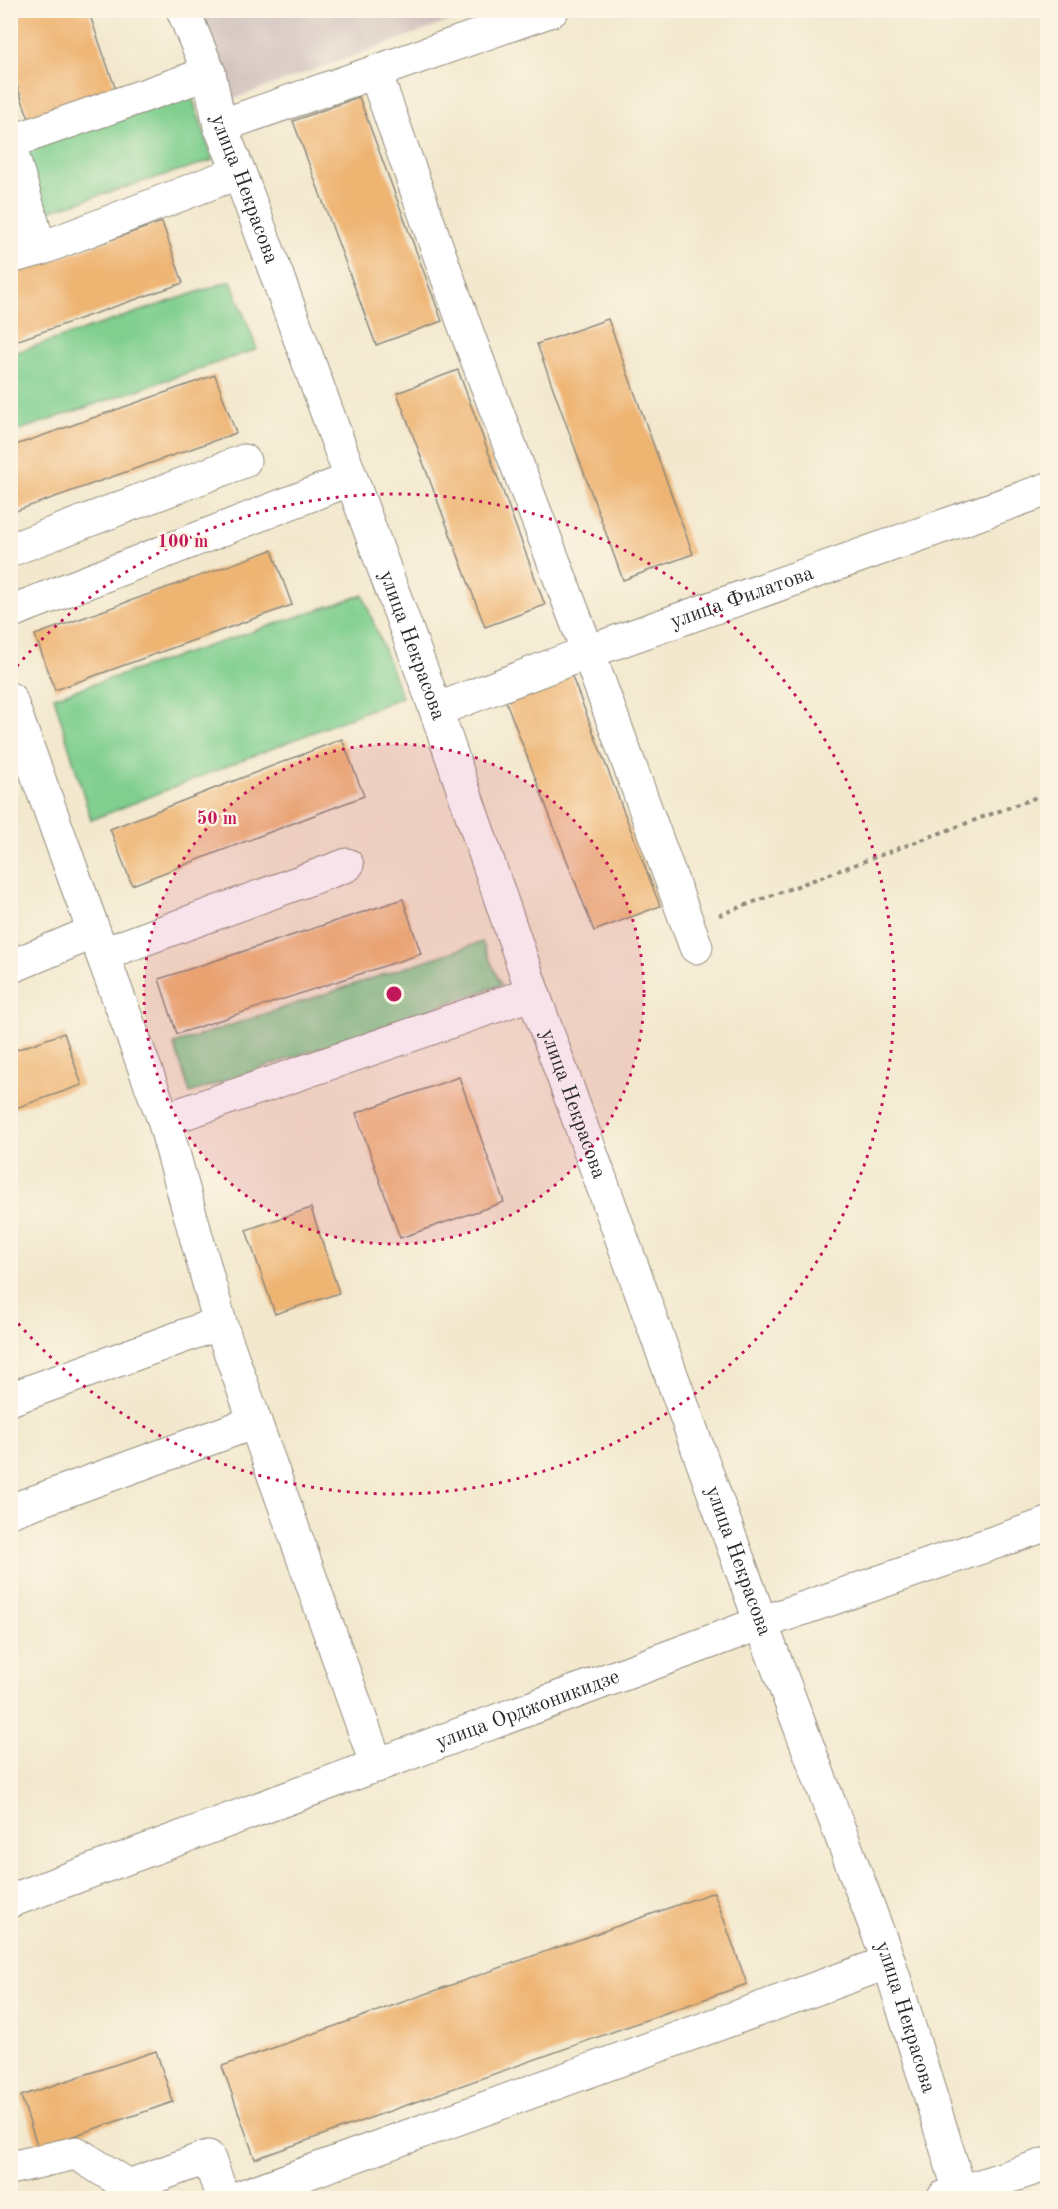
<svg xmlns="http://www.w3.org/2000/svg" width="1058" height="2209" font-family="'Old Standard TT',serif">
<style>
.industrial{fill:#d0c0bc}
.green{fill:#80cf8f;stroke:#567d5d;stroke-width:1.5}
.building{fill:#eeb472}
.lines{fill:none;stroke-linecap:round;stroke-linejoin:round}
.minor-casing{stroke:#8f8a7c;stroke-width:35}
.major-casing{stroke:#8f8a7c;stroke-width:35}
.path{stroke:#8f8a7c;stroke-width:4;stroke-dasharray:4.5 4.5;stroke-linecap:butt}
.minor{stroke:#fff;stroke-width:33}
.major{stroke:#fff;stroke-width:33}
.ring{fill:none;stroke:#c2185b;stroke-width:3;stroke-dasharray:3 6}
.labels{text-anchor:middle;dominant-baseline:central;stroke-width:5;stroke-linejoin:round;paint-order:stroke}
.street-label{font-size:21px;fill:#2b2b2b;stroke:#fcf5e5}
.centre{fill:#c2185b;stroke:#fcf5e5;stroke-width:3}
.ring-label{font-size:18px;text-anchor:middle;font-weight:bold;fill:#c2185b;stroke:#fcf5e5;stroke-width:5;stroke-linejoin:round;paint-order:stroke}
</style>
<rect width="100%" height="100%" fill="#fcf5e5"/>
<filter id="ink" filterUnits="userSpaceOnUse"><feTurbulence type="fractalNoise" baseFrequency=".0167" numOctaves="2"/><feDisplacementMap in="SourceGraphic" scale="12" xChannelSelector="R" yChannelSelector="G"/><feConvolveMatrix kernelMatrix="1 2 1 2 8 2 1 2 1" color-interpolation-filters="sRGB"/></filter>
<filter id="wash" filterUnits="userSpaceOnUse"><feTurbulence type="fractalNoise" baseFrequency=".008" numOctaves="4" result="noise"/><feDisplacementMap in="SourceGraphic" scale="24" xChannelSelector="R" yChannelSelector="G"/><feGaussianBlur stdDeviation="1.35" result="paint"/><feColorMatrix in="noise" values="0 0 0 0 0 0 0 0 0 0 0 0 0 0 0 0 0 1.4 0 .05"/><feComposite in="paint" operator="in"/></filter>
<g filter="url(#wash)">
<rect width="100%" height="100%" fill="#f3e8ce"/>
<!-- industrial -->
<path class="industrial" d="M 199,11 L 478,11 L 233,99 Z"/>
<!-- green -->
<path class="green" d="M 191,94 L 213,160 L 11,223 L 10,155 Z
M 231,281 L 257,349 L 11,433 L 11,354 Z
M 363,595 L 402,697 L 91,820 L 54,697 Z
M 482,942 L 501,985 L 190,1093 L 174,1044 Z"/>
<g id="blocks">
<!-- building -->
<path class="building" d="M 10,10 L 88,10 L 117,93 L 31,124 L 10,67 Z
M 359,97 L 442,321 L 376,345 L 293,121 Z
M 162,222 L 183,283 L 10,343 L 10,275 Z
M 608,319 L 693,554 L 623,580 L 537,344 Z
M 458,370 L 545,605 L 485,627 L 397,393 Z
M 215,375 L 236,433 L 10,513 L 10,447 Z
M 272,550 L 292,605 L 55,690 L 35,635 Z
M 571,674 L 660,906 L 594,931 L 505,699 Z
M 342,739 L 364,796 L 132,885 L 110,829 Z
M 403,899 L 421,954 L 177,1034 L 159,979 Z
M 64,1033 L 82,1085 L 10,1110 L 10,1052 Z
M 459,1077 L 504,1202 L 400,1238 L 356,1113 Z
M 311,1208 L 339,1293 L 275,1314 L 246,1230 Z
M 714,1892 L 747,1984 L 255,2159 L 222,2066 Z
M 156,2051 L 173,2102 L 38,2148 L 21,2096 Z"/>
</g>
</g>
<g filter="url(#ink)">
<use href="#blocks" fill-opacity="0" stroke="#8f8a7c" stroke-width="1.5"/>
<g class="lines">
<defs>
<g id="minor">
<path id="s1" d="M 183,10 L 209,73 L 220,126 L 239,172 L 436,710 L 533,993 L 761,1623 L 889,1962 L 962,2198"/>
<path d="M 375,72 L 552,10"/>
<path d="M 220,126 L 375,72 L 469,338 L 588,652 L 696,947"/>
<path d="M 10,142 L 209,73"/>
<path d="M 10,147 L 40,249"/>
<path d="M 10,257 L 40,249 L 239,172"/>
<path d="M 10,550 L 244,461"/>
<path d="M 10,612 L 351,479"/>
<path d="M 10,699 L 94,932 L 164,1120 L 220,1323 L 377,1766"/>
<path id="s2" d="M 436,710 L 588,652 L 1048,489"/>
<path d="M 103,954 L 347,865"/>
<path d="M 10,967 L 94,932"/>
<path d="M 164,1120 L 533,993"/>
<path d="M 10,1399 L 220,1323"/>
<path d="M 10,1511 L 255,1422"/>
<path id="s3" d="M 10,1901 L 761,1623 L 1048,1524"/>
<path d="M 10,2168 L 76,2153 L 129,2186 L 208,2157 L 223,2198"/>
<path d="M 238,2198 L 889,1962"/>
</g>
<path id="major" d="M 943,2198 L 1048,2164"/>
</defs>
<!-- minor casing -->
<use href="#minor" class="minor-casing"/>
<!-- major casing -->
<use href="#major" class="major-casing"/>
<!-- path -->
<path class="path" d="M 719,915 L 1048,793"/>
<!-- minor -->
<use href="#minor" class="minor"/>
<!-- major -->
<use href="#major" class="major"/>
</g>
</g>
<!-- distance rings -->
<circle cx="394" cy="994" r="250" fill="#c2185b" fill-opacity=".12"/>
<g class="ring">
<circle cx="394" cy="994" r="250"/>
<path d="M11 673A500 500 0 1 1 11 1315"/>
</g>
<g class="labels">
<!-- street labels -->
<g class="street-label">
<text stroke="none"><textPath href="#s1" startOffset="190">улица Некрасова</textPath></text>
<text stroke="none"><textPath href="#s2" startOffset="326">улица Филатова</textPath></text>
<text stroke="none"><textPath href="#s1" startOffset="676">улица Некрасова</textPath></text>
<text stroke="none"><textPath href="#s1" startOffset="1162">улица Некрасова</textPath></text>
<text stroke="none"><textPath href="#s1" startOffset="1648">улица Некрасова</textPath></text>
<text stroke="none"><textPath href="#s3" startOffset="552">улица Орджоникидзе</textPath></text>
<text stroke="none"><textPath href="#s1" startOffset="2134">улица Некрасова</textPath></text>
</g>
</g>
<circle cx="394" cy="994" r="9" class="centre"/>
<g class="ring-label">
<text x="183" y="547">100 m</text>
<text x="217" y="824">50 m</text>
</g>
<!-- margin -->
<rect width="1058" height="2209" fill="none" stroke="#fcf5e5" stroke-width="36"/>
</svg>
